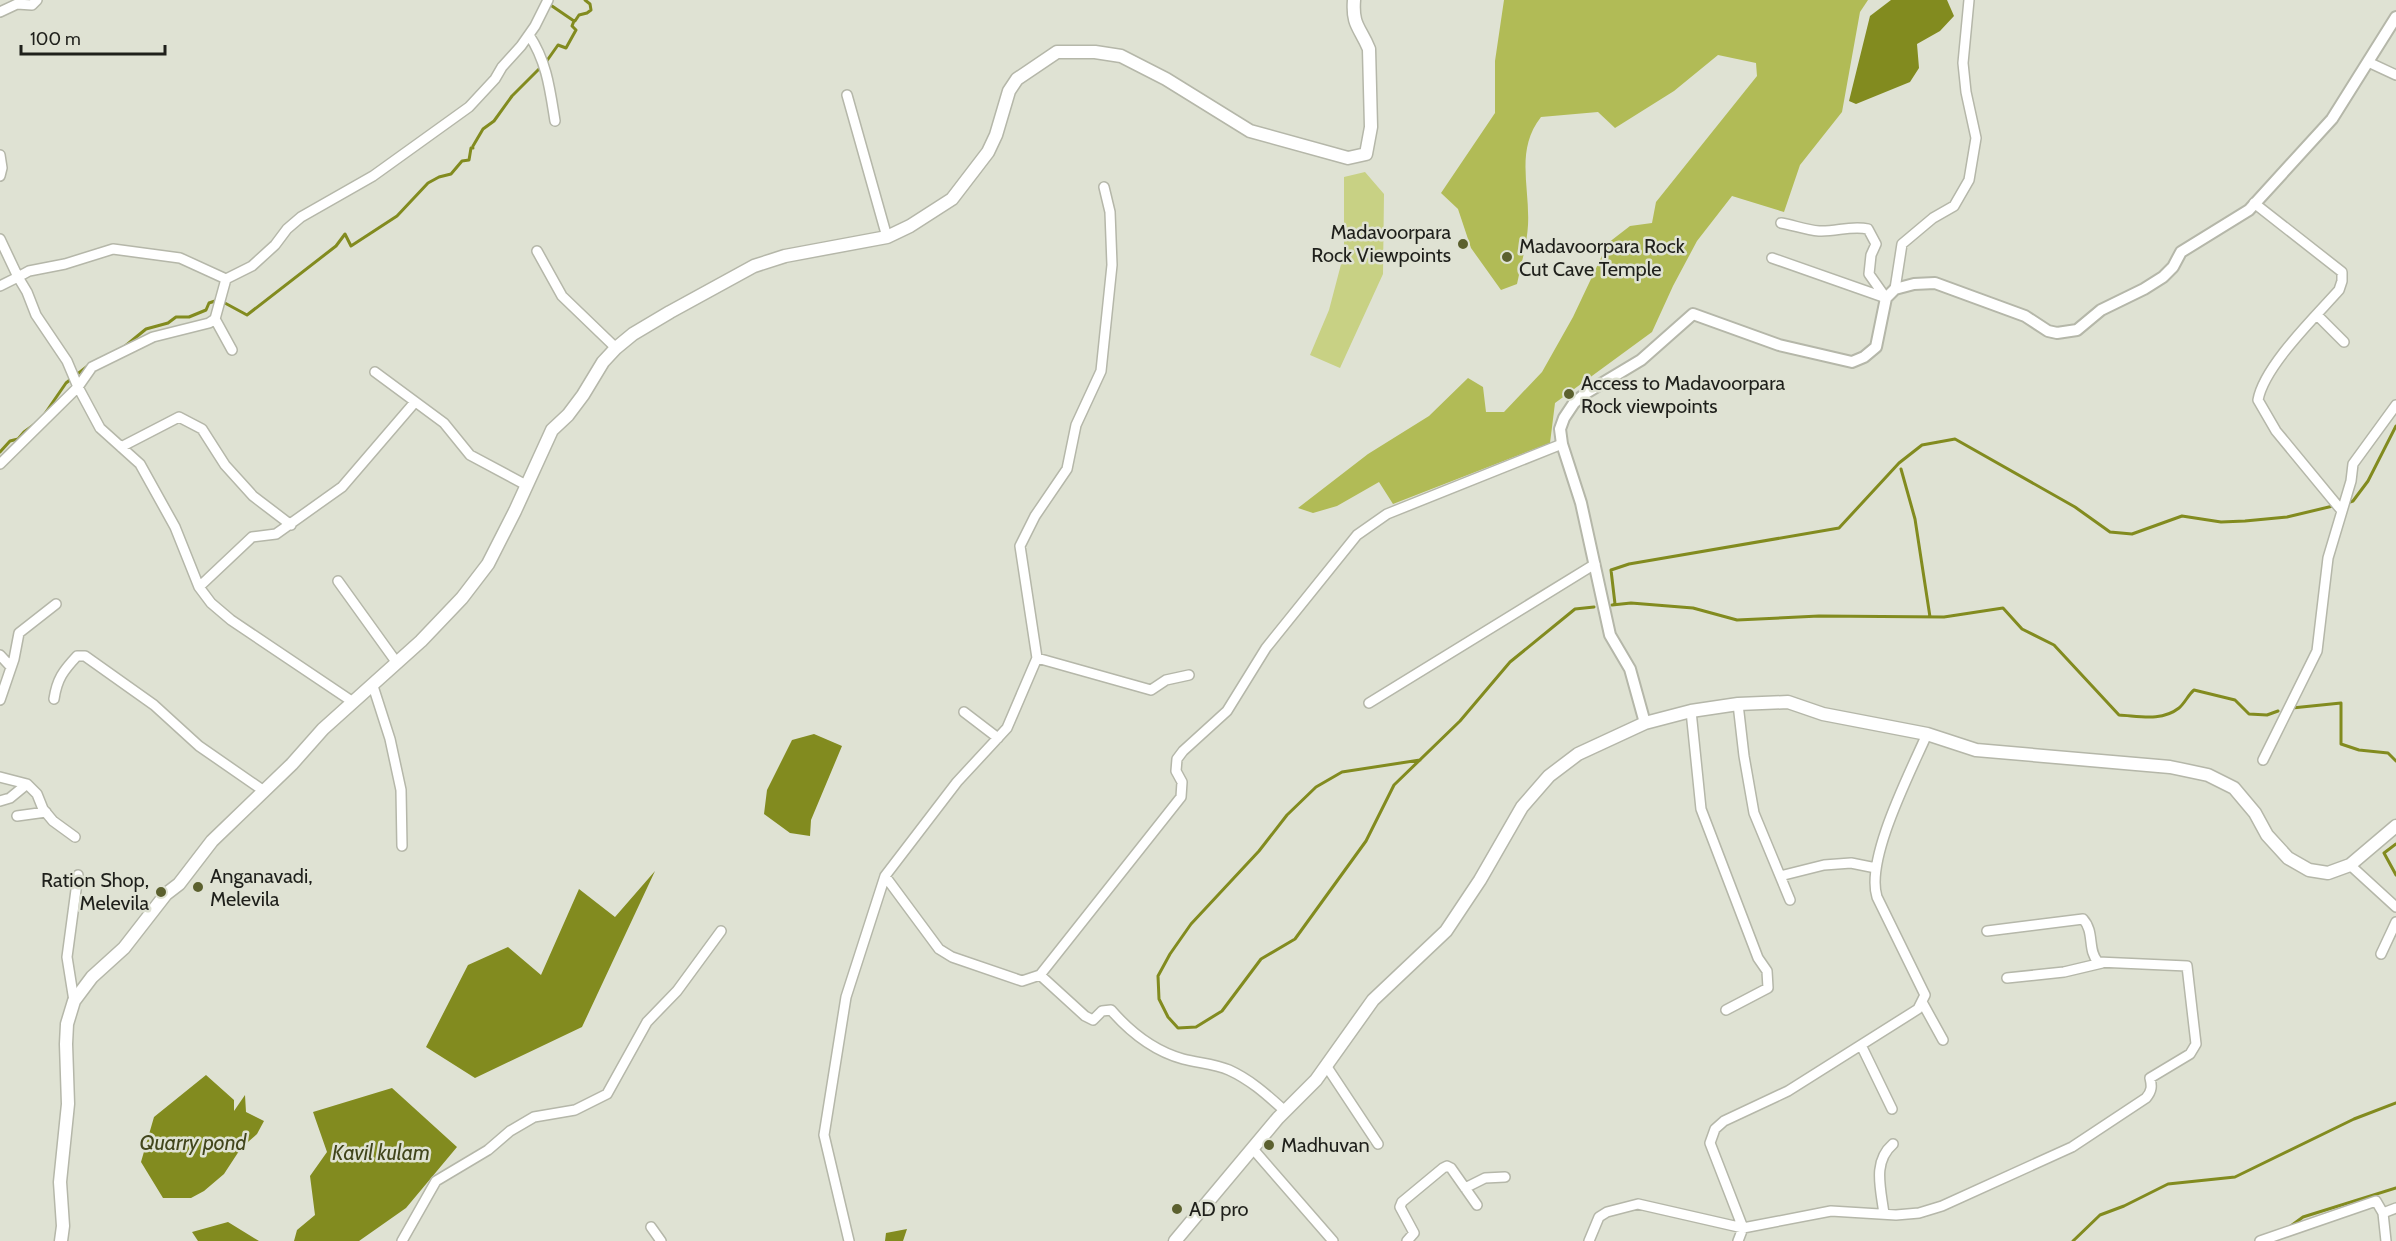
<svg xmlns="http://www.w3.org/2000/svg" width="2396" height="1241" font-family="Cabin,sans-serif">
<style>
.green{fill:#c8d184}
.forest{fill:#b1bb56}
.water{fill:#828b1f}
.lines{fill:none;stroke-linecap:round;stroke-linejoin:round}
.stream{stroke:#828b1f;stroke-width:3}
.minor-casing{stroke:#b5b7a9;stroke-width:12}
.tertiary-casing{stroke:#b5b7a9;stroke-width:14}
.secondary-casing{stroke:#b5b7a9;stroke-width:15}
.minor{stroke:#fff;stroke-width:9}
.tertiary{stroke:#fff;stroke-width:10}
.secondary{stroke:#fff;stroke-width:12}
.poi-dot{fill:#5b602e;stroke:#dfe2d3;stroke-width:2}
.labels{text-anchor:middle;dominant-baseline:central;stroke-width:5;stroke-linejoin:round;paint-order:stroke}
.poi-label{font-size:20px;fill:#1f201b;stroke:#dfe2d3;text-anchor:start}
.water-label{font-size:21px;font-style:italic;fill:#41451b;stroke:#dfe2d3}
</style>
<rect width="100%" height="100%" fill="#dfe2d3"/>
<!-- green -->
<path class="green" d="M 1365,172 L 1384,194 L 1383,274 L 1340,368 L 1310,355 L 1329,310 L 1344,253 L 1344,177 Z"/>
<!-- forest -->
<path class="forest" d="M 1504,0 L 1868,0 L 1860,12 L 1842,112 L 1800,165 L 1784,212 L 1732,196 L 1697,241 L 1673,286 L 1652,332 L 1555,403 L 1550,443 L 1393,504 L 1379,482 L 1337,506 L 1313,513 L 1298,508 L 1368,454 L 1429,416 L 1468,378 L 1483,387 L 1486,412 L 1504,412 L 1542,372 L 1573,317 L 1608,243 L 1630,226 L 1652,223 L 1656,202 L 1757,76 L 1756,63 L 1718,55 L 1674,91 L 1615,128 L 1598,112 L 1541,117 C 1515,150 1530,187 1528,225 C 1527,244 1521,265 1517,284 L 1501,290 L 1471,248 L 1458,209 L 1441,193 L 1495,113 L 1495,61 Z"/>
<!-- water -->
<path class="water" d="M 1891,0 L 1947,0 L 1954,16 L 1940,31 L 1917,44 L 1919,68 L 1910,82 L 1856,104 L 1849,101 L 1870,16 Z
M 814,734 L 842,746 L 811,820 L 810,836 L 790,833 L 764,814 L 767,790 L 792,740 Z
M 655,871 L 582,1027 L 475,1078 L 426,1047 L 468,965 L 508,947 L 541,975 L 579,889 L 615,917 Z
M 206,1075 L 234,1100 L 234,1111 L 245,1095 L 246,1112 L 264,1121 L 257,1134 L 241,1148 L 224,1174 L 204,1191 L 191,1198 L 163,1198 L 141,1162 L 154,1117 Z
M 392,1088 L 457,1147 L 406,1208 L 359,1241 L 294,1241 L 297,1230 L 315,1215 L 310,1176 L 327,1152 L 313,1112 Z
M 228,1222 L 259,1241 L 198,1241 L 192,1232 Z
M 907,1229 L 903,1241 L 885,1241 L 886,1233 Z"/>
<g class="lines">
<!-- stream -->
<path class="stream" d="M 575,21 L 579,15 L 587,13 L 591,10 L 590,4 L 585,0
M 546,62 L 558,45 L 566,48 L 576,30 L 572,26 L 574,21 L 552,6
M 473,146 L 483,129 L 494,121 L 512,96 L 541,67
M 223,302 L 247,315 L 336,246 L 345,234 L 351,246 L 397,216 L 428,183 L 439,177 L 451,174 L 462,161 L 469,160 L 471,148 L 473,148
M 124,347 L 146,329 L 168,323 L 176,317 L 189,317 L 206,310 L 209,303 L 218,300
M 44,415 L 66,383 L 89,365
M 0,452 L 10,441 L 18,439 L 24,432 L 35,424
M 1901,469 L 1915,519 L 1930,617
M 2350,502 L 2353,501 L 2368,481 L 2396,426
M 1615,604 L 1611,570 L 1629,564 L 1839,528 L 1899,463 L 1922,445 L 1955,439 L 2075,507 L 2110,532 L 2132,534 L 2182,516 L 2221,522 L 2245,521 L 2287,517 L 2333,506
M 1612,605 L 1631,603 L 1693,608 L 1737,620 L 1819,616 L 1944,617 L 2003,608 L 2022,629 L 2054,645 L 2119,715 C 2139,716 2161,722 2179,708 C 2185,703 2188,695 2194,690 L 2235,700 L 2249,714 L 2267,715 L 2278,711
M 2292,708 L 2341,703 L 2341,744 L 2359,750 L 2388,753 L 2396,761
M 1420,760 L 1342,772 L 1316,787 L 1287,815 L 1259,851 L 1191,924 L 1170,954 L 1158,976 L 1159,999 L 1168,1017 L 1178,1028 L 1196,1027 L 1222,1011 L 1261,959 L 1295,939 L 1366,841 L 1394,785 L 1460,721 L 1510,662 L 1575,609 L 1594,607
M 2396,844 L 2384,853 L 2396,875
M 2288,1228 L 2303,1217 L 2396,1188
M 2073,1241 L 2100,1215 L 2124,1206 L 2168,1184 L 2235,1177 L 2354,1119 L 2396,1103"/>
<defs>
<path id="minor" d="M 0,12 L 17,4 L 32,5 L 37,0
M 529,35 C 547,62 550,90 555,121
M 2368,62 L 2396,75
M 847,95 L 887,237
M 0,155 L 2,168 L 0,176
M 2254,203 L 2342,272 L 2342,281 L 2339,290 C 2316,316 2264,366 2258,400 L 2276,431 L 2342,511
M 1781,223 C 1793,225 1806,230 1819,231 C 1836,232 1851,225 1868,229 L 1876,244 L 1871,255 L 1869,274 L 1886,298
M 0,239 L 18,277 L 29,271 L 65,264 L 113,249 L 180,258 L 226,279
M 537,251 L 562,296 L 616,348
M 1772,258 L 1886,298
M 0,286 L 18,277 L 27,292 L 36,315 L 67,361 L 78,387 L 92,367 L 153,337 L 209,323 L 215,319 L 226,279 L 252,266 L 275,245 L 287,229 L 301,217 L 373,176 L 469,107 L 495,79 L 502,67 L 521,46 L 535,26 L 548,0
M 1895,289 L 1902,244 L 1933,218 L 1954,206 L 1969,180 L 1976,138 L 1966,92 L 1963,63 L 1969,0
M 2317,315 L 2344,342
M 215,319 L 232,350
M 375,372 L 444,423 L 470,455 L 526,485
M 121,447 L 179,417 L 202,429 L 225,465 L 253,496 L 291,525
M 0,464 L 78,387 L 100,428 L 140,464 L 175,527 L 199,587 L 211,603 L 231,620 L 353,702
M 338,581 L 397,663
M 199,587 L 252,537 L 276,534 L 342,487 L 415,402
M 0,655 L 11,667
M 1037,658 L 1151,690 L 1166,680 L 1189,675
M 373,686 L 390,739 L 401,790 L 402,846
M 54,699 C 57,679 63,671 77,656 L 85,656 L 154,705 L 199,746 L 264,791
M 0,700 L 14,659 L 19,633 L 56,604
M 1369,703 L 1595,564
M 1738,704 L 1744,756 L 1754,813 L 1790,900
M 1691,711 L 1701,809 L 1758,958 L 1767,971 L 1768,988 L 1726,1010
M 964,712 L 998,738
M 2263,760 L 2317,651 L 2328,558 L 2351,481 L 2353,464 L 2396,405
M 0,777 L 27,784 L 37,794 L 43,809 L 53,821 L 75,837
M 0,801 L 10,798 L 27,784
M 17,816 L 46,812
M 2350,865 L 2396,907
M 885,876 L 939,949 L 952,957 L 1022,981 L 1040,975 L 1085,1016 L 1093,1020 L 1102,1011 L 1111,1010 C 1131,1033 1154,1051 1183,1059 C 1198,1063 1215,1064 1229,1070 C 1251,1080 1267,1095 1285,1111
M 1780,876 L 1824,865 L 1851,863 L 1876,868
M 2381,954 L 2396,922
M 1040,975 L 1181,797 L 1182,782 L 1176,771 L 1177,759 L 1183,751 L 1227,711 L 1266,648 L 1357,535 L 1387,514 L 1562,444
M 2007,978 L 2064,972 L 2102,963
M 74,1001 L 67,957 L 78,875
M 1922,1002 L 1943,1040
M 1861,1045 L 1892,1109
M 1327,1067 L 1378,1144
M 1253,1149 L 1333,1241
M 1465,1188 L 1485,1178 L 1505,1177
M 1884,1214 C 1881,1189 1872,1162 1893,1144
M 651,1227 L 661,1241
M 402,1241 L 436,1181 L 488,1150 L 510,1131 L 534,1117 L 575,1110 L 607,1094 L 647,1022 L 677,991 L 721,931
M 849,1241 L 824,1135 L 846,997 L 885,876 L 957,782 L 1007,728 L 1037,658 L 1020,546 L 1035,516 L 1067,469 L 1076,425 L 1101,371 L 1112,265 L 1110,212 L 1104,187
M 1407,1241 L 1414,1233 L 1400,1207 L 1402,1202 L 1443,1168 L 1447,1166 L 1451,1168 L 1477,1205
M 1589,1241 L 1599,1217 L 1607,1212 L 1638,1204 L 1743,1228 L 1831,1211 L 1896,1215 L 1919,1213 L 1942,1206 L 2072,1147 L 2146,1098 C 2152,1091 2152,1086 2150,1078 L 2190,1054 L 2196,1044 L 2187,966 L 2098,962 C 2087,950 2095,932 2083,919 L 1987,931
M 1738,1241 L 1743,1228 L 1710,1143 L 1715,1129 L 1724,1121 L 1788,1091 L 1918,1009 L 1925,995 L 1877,897 C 1865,859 1911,771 1927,734
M 2260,1241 L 2376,1201 L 2383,1213
M 2386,1241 L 2383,1213 L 2396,1208"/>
<path id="tertiary" d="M 1645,723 L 1630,669 L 1610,635 L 1581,503 L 1562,444 L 1560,429 L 1564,418 L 1574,403 L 1586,393 L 1641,360 L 1693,314 L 1779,345 L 1852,362 L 1864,357 L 1876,347 L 1886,298 L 1895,289 L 1914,284 L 1935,283 L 2025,316 L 2048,331 L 2057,333 L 2077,330 L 2101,310 L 2144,289 L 2163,277 L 2173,267 L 2181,252 L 2249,210 L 2332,119 L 2396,17"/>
<path id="secondary" d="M 61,1241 L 63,1226 L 60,1182 L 68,1104 L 66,1044 L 67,1024 L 74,1001 L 92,977 L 124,948 L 166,894 L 179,884 L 212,841 L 292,764 L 323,729 L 421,641 L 462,598 L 488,564 L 515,511 L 552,430 L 568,415 L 583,395 L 603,362 L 616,348 L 633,334 L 670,312 L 754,266 L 785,256 L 887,237 L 910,226 L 952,199 L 988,152 L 996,135 L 1009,91 L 1017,79 L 1057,52 L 1095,52 L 1121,56 L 1166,79 L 1250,131 L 1348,158 L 1366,154 L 1371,127 L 1369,49 C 1360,27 1352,26 1354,0
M 1175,1241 L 1278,1118 L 1316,1080 L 1373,1000 L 1446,931 L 1480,880 L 1522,807 L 1549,776 L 1578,754 L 1645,723 L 1691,711 L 1738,704 L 1788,702 L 1823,714 L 1927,734 L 1976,750 L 2170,767 L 2208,775 L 2234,788 L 2255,813 L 2267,835 L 2288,858 L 2309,870 L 2328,873 L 2350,865 L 2396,826"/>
</defs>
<!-- minor casing -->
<use href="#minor" class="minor-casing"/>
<!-- tertiary casing -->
<use href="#tertiary" class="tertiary-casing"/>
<!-- secondary casing -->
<use href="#secondary" class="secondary-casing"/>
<!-- minor -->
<use href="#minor" class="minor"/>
<!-- tertiary -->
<use href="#tertiary" class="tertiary"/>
<!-- secondary -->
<use href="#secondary" class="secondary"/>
</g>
<!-- markers -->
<g class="poi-dot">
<circle cx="1463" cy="244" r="6"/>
<circle cx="1507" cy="257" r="6"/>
<circle cx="1569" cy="394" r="6"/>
<circle cx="198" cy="887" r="6"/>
<circle cx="161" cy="892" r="6"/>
<circle cx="1269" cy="1145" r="6"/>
<circle cx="1177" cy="1209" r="6"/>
</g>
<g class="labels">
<!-- poi labels -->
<g class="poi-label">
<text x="1451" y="232" text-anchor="end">Madavoorpara<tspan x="1451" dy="23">Rock Viewpoints</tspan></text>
<text x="1519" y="246">Madavoorpara Rock<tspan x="1519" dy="23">Cut Cave Temple</tspan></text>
<text x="1581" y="383">Access to Madavoorpara<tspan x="1581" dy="23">Rock viewpoints</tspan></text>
<text x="210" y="876">Anganavadi,<tspan x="210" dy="23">Melevila</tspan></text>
<text x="149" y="880" text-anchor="end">Ration Shop,<tspan x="149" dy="23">Melevila</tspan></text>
<text x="1281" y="1145">Madhuvan</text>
<text x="1189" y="1209">AD pro</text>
</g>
<!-- water labels -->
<g class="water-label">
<text x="193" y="1142">Quarry pond</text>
<text x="381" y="1152">Kavil kulam</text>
</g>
</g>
<!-- scale -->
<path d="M21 45v9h144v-9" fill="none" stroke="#1f201b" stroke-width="3"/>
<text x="30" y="45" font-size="18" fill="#1f201b" stroke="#dfe2d3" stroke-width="4.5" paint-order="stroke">100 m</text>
</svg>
